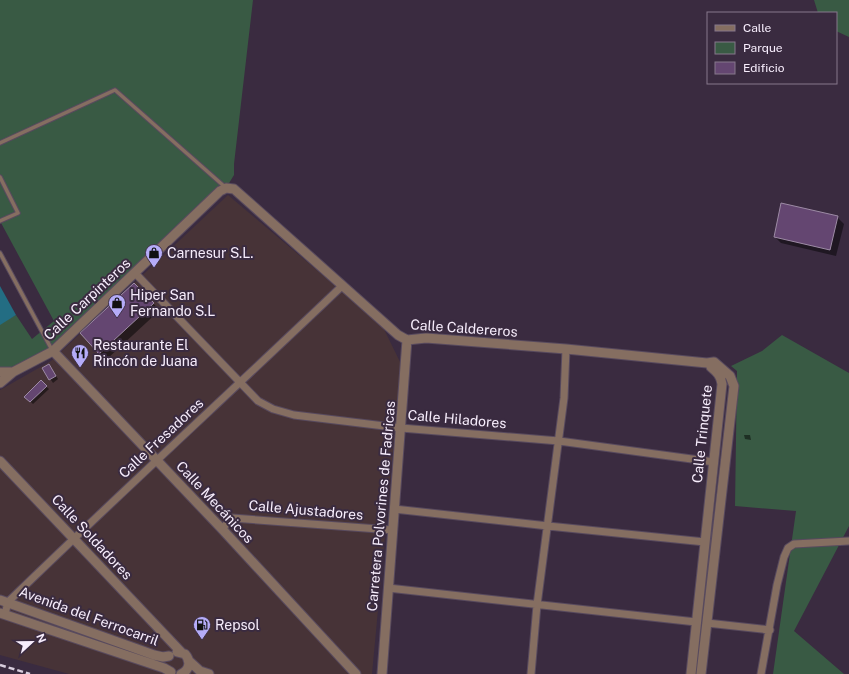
<svg xmlns="http://www.w3.org/2000/svg" width="849" height="674" font-family="'Public Sans',sans-serif">
<style>
.industrial{fill:#473337}
.green{fill:#395a44}
.water{fill:#236d83}
.shadow{fill:#0007}
.building{fill:#644671;stroke:#9d8ba5}
.lines{fill:none;stroke-linecap:round;stroke-linejoin:round}
.service-casing{stroke:#584a5e;stroke-width:5.5}
.minor-casing{stroke:#584a5e;stroke-width:9}
.tertiary-casing{stroke:#584a5e;stroke-width:11}
.service{stroke:#856e61;stroke-width:3.5}
.minor{stroke:#856e61;stroke-width:7}
.tertiary{stroke:#856e61;stroke-width:9}
.rail{stroke:#d8cddd;stroke-width:2.5;stroke-dasharray:6 3;stroke-linecap:butt}
.labels{text-anchor:middle;dominant-baseline:central;stroke-width:4;stroke-linejoin:round;paint-order:stroke}
.poi-label{font-size:14px;fill:#f7edfc;stroke:#3a2b40;text-anchor:start}
.street-label{font-size:14px;fill:#f7edfc;stroke:#3a2b40}
</style>
<rect width="100%" height="100%" fill="#3a2b40"/>
<!-- industrial -->
<path class="industrial" d="M 228,195 L 382,325 L 401,364 L 372,674 L 69,674 L 0,655 L 0,390 L 51,361 Z"/>
<!-- green -->
<path class="green" d="M 0,0 L 253,0 L 234,164 L 234,175 L 226,188 L 53,351 L 13,372 L 0,372 L 0,323 L 16,315 L 32,339 L 54,321 L 0,221 Z
M 814,0 L 849,0 L 849,37 L 836,31 L 836,13 L 818,13 Z
M 782,335 L 849,373 L 849,526 L 794,631 L 844,674 L 773,674 L 796,511 L 735,506 L 737,371 L 731,366 L 762,351 Z"/>
<!-- water -->
<path class="water" d="M 0,286 L 16,315 L 0,325 Z"/>
<!-- shadow -->
<path class="shadow" d="M 837,217 L 844,224 L 836,256 L 781,243 L 775,237 Z
M 134,285 L 160,310 L 106,360 L 81,333 Z
M 49,365 L 58,379 L 53,383 L 43,368 Z
M 41,382 L 49,389 L 33,404 L 26,397 Z
M 744,435 L 750,435 L 751,440 L 745,439 Z"/>
<!-- building -->
<path class="building" d="M 781,203 L 838,216 L 830,250 L 774,237 Z
M 134,283 L 154,303 L 99,354 L 80,333 Z
M 49,364 L 56,376 L 49,380 L 42,368 Z
M 41,380 L 47,386 L 30,402 L 24,397 Z"/>
<g class="lines">
<defs>
<path id="service" d="M 0,143 L 115,90 L 225,187
M 0,177 L 18,213 L 0,221
M 0,253 L 52,350"/>
<path id="minor" d="M 135,273 L 258,401 L 273,409 L 294,415 L 401,428 L 559,441 L 714,462
M 394,509 L 548,526 L 705,542
M 222,529 L 232,518 L 392,530
M 388,588 L 696,622
M 5,614 L 8,602 C 118,495 231,392 342,286
M 707,623 L 770,630
M 531,674 L 537,605 L 564,398 L 566,349
M 761,674 L 777,585 L 784,557 L 788,548 L 794,544 L 849,541"/>
<path id="tertiary" d="M 53,351 L 222,529 L 356,674
M 0,372 L 13,372
M 0,383 L 13,372 L 53,351 L 220,191 L 226,188 L 234,189 L 398,335 L 407,340 L 426,338 L 566,349 L 707,363 L 714,362 L 730,376 L 734,386 L 701,674
M 0,461 L 182,653
M 0,600 L 154,655 L 163,657 L 169,656
M 0,613 L 164,668 L 171,672
M 177,652 L 185,654 C 191,661 190,670 181,674
M 188,660 L 200,671 L 209,674
M 382,674 L 407,340
M 691,674 L 722,384 C 721,376 717,372 711,367"/>
</defs>
<!-- service casing -->
<use href="#service" class="service-casing"/>
<!-- minor casing -->
<use href="#minor" class="minor-casing"/>
<!-- tertiary casing -->
<use href="#tertiary" class="tertiary-casing"/>
<!-- service -->
<use href="#service" class="service"/>
<!-- minor -->
<use href="#minor" class="minor"/>
<!-- tertiary -->
<use href="#tertiary" class="tertiary"/>
<!-- rail -->
<path class="rail" d="M 0,665 L 30,674"/>
</g>
<!-- icons -->
<defs>
<symbol id="shop-pin" viewBox="-11 -11 22 30"><path d="M0 17L-7.5 6A9.5 9.5 0 1 1 7.5 6Z" fill="#b5acf8" stroke="#3a2b40"/><path d="M-5-2.5h2.3a2.7 3.5 0 0 1 5.4 0H5L5.5 6h-11ZM-1.5-2.5h3a1.5 2.3 0 0 0-3 0Z" fill="#111"/></symbol>
<symbol id="restaurant-pin" viewBox="-11 -11 22 30"><path d="M0 17L-7.5 6A9.5 9.5 0 1 1 7.5 6Z" fill="#b5acf8" stroke="#3a2b40"/><path d="M-5-6h1v4h1v-4h1v4h1v-4h1v5L-1.5 .5V6h-2V.5L-5-1ZM5-6V6H3V1.5H1.5Q1.5-4 5-6Z" fill="#111"/></symbol>
<symbol id="fuel-pin" viewBox="-11 -11 22 30"><path d="M0 17L-7.5 6A9.5 9.5 0 1 1 7.5 6Z" fill="#b5acf8" stroke="#3a2b40"/><path d="M-5.5-6h7V0h2V4h1.3V-2.5L3-4.5l.8-.8L6-3V5H2.5V1h-1V6h-7ZM-4.2-4.7v3.2H.2V-4.7Z" fill="#111"/></symbol>
</defs>
<g fill-rule="evenodd">
<use href="#shop-pin" x="144" y="243" width="20" height="27"/>
<use href="#shop-pin" x="107" y="293" width="20" height="27"/>
<use href="#restaurant-pin" x="70" y="343" width="20" height="27"/>
<use href="#fuel-pin" x="192" y="615" width="20" height="27"/>
</g>
<g class="labels">
<!-- poi labels -->
<g class="poi-label">
<text x="167" y="253">Carnesur S.L.</text>
<text x="130" y="295">Hiper San<tspan x="130" dy="16">Fernando S.L</tspan></text>
<text x="93" y="345">Restaurante El<tspan x="93" dy="16">Rincón de Juana</tspan></text>
<text x="215" y="625">Repsol</text>
</g>
<!-- street labels -->
<g class="street-label">
<text transform="translate(87 299) rotate(-43)">Calle Carpinteros</text>
<text transform="translate(464 328) rotate(4)">Calle Caldereros</text>
<text transform="translate(457 419) rotate(5)">Calle Hiladores</text>
<text transform="translate(702 434) rotate(-84)">Calle Trinquete</text>
<text transform="translate(161 438) rotate(-43)">Calle Fresadores</text>
<text transform="translate(215 502) rotate(47)">Calle Mecánicos</text>
<text transform="translate(381 506) rotate(-85)">Carretera Polvorines de Fadricas</text>
<text transform="translate(306 510) rotate(5)">Calle Ajustadores</text>
<text transform="translate(92 537) rotate(47)">Calle Soldadores</text>
<text transform="translate(89 616) rotate(20)">Avenida del Ferrocarril</text>
</g>
</g>
<!-- legend -->
<rect x="707" y="12" width="130" height="72" fill="#3a2b40" stroke="#86798b"/>
<rect x="715" y="25" width="20" height="6" fill="#856e61" stroke="#86798b"/>
<text x="743" y="32" font-size="12" fill="#f7edfc">Calle</text>
<rect x="715" y="42" width="20" height="12" fill="#395a44" stroke="#86798b"/>
<text x="743" y="52" font-size="12" fill="#f7edfc">Parque</text>
<rect x="715" y="62" width="20" height="12" fill="#644671" stroke="#86798b"/>
<text x="743" y="72" font-size="12" fill="#f7edfc">Edificio</text>
<!-- north arrow -->
<g transform="translate(32 642) rotate(68)" stroke="#3a2b40" stroke-width="3" paint-order="stroke">
<path d="M0-3L7 15L0 10L-7 15Z" fill="#f7edfc"/>
<text y="-6" font-size="11" font-weight="bold" text-anchor="middle" fill="#f7edfc">N</text>
</g>
</svg>
